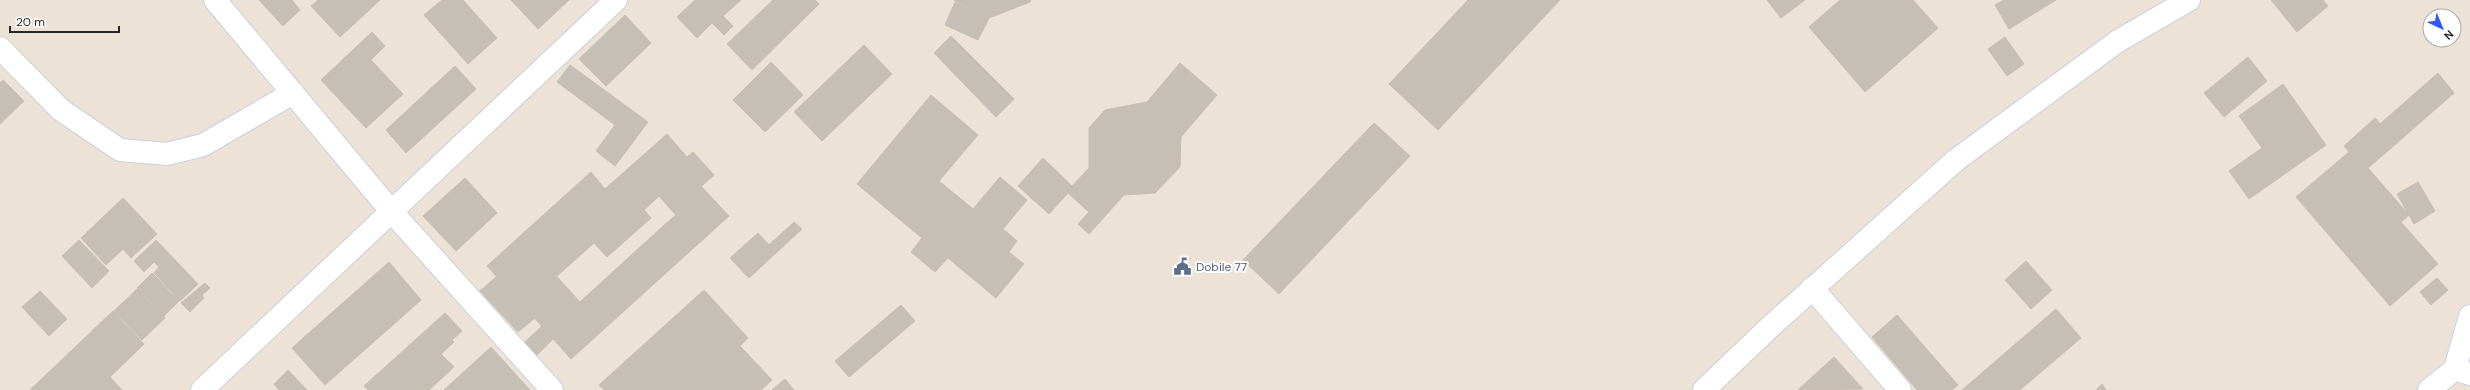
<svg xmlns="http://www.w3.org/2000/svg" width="2470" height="390" font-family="'DM Sans',sans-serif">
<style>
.building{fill:#c6bfb6;stroke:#c7beb0}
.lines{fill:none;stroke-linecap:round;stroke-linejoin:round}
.minor-casing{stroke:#cbd0e2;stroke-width:24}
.minor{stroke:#fff;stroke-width:22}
.labels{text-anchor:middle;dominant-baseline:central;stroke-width:4;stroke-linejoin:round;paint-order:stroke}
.service-label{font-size:12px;fill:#4e5e75;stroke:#fff;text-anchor:start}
</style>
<rect width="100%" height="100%" fill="#ece2d6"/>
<!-- building -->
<path class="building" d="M 259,0 L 292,0 L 300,10 L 283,26 Z
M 318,0 L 380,0 L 340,37 L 311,6 Z
M 442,0 L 463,0 L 497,38 L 468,64 L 424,15 Z
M 511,0 L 569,0 L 538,29 Z
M 695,0 L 741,0 L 723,16 L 733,26 L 724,35 L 712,23 L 697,38 L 677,17 Z
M 773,0 L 815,0 L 819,4 L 752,70 L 727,44 Z
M 954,0 L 1031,0 L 1030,2 L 989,18 Z
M 1468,0 L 1560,0 L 1438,130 L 1389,84 Z
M 1767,0 L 1805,0 L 1781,18 Z
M 1840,0 L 1913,0 L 1938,28 L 1865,92 L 1809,27 Z
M 2004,0 L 2056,0 L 2009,29 L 1995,5 Z
M 2271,0 L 2323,0 L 2328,6 L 2297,32 Z
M 955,2 L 989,18 L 978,40 L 945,25 Z
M 625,15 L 651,43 L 606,86 L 579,59 Z
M 372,32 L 385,46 L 371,60 L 403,94 L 366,128 L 321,80 Z
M 951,36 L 1014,99 L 996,117 L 934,53 Z
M 2005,37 L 2024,64 L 2007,76 L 1988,49 Z
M 864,45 L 892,74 L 822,141 L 794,112 Z
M 2248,57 L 2267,81 L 2224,117 L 2204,93 Z
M 771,62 L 803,95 L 765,132 L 733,100 Z
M 1180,63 L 1217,95 L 1181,137 L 1180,167 L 1155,193 L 1124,195 L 1089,234 L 1078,224 L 1089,212 L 1068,193 L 1049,214 L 1018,186 L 1043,158 L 1072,186 L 1089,168 L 1089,128 L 1105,110 L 1147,102 Z
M 570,65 L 648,122 L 615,166 L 596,151 L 615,125 L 557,82 Z
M 455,66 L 476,89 L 406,153 L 386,130 Z
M 2438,73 L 2454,93 L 2397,143 L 2380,124 Z
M 3,80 L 24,101 L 0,124 L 0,83 Z
M 2283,84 L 2326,145 L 2249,199 L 2229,171 L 2262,148 L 2239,116 Z
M 931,95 L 978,135 L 939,181 L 973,209 L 1000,177 L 1027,200 L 1003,229 L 1017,241 L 1009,252 L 1024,264 L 996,298 L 948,258 L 935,272 L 911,252 L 922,238 L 857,184 Z
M 2375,118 L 2397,143 L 2368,168 L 2409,215 L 2401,222 L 2438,264 L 2390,306 L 2296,197 L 2349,152 L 2344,146 Z
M 1374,123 L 1410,156 L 1279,294 L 1243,260 Z
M 667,134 L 687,157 L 693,152 L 714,175 L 673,212 L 659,196 L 644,210 L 651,218 L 607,257 L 594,243 L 557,276 L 520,236 L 591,172 L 605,189 Z
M 465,178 L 497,213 L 456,251 L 423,216 Z
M 2418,182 L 2435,211 L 2414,224 L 2397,194 Z
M 701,186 L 729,216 L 687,254 L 662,227 L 676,215 L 673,212 Z
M 123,198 L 157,234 L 131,258 L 123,249 L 106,265 L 81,238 Z
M 794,222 L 802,229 L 749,278 L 730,258 L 758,233 L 769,245 Z
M 662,227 L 687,254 L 571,359 L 547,332 Z
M 520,236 L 580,302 L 547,332 L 487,266 Z
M 79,240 L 109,271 L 92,288 L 62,256 Z
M 156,240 L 198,284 L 180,301 L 154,273 L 159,267 L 154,262 L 144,272 L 134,261 Z
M 2026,261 L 2052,290 L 2031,309 L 2005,280 Z
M 389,262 L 421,300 L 325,385 L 292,348 Z
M 152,273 L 179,301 L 164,316 L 137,288 Z
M 496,277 L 535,318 L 518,332 L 480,291 Z
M 2437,278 L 2448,290 L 2431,305 L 2420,292 Z
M 205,283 L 210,288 L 202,295 L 204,298 L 190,312 L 181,303 Z
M 137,289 L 165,318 L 142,340 L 114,311 Z
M 704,290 L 748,338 L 740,346 L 772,380 L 761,390 L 604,390 L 599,385 Z
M 40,291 L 67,319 L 49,336 L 22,307 Z
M 901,305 L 915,321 L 849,377 L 835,361 Z
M 2056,309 L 2081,338 L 2020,390 L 1962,390 Z
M 113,311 L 144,344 L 110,377 L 122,390 L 30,390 Z
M 445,313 L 462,331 L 452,340 L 454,342 L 441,354 L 454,367 L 429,390 L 368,390 L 364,386 Z
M 1897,315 L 1958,385 L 1952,390 L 1917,390 L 1872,337 Z
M 542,326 L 553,339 L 536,356 L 524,343 Z
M 491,347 L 530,390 L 444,390 Z
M 1834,357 L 1863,389 L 1798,390 Z
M 288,370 L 307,390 L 279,390 L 274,384 Z
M 785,379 L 794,390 L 772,390 Z
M 2102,384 L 2106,390 L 2096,390 Z"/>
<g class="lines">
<defs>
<path id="minor" d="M 215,0 L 391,211 L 552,390
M 0,48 L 61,110 L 120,150 L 167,154 L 203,145 L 293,93
M 1812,288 L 1900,390
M 2455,369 L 2470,316
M 202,390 L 616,0
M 1704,390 L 1771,326 L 1956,160 L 2118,41 L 2189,0
M 2429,390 L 2455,369 L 2470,374"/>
</defs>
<!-- minor casing -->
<use href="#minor" class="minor-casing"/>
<!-- minor -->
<use href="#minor" class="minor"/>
</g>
<!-- icons -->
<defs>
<symbol id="civic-bare" viewBox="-9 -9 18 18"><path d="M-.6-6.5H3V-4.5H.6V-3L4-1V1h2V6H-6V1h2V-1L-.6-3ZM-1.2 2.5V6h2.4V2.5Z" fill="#5c6f8a" stroke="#fff" stroke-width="2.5" paint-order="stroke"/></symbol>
</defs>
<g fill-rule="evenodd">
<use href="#civic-bare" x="1170" y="254" width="25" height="25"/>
</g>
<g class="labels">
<!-- service labels -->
<g class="service-label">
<text x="1196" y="267">Dobile 77</text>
</g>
</g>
<!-- north arrow -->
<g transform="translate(2442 28) rotate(136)"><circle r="19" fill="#ffffff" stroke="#a9a9a9"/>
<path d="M0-3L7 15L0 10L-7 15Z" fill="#3058ff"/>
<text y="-6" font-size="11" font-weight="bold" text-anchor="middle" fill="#272727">N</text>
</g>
<!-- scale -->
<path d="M10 26v6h109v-6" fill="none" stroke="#272727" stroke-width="2"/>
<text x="16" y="26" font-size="12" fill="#272727" stroke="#ffffff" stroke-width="3" paint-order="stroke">20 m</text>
</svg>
